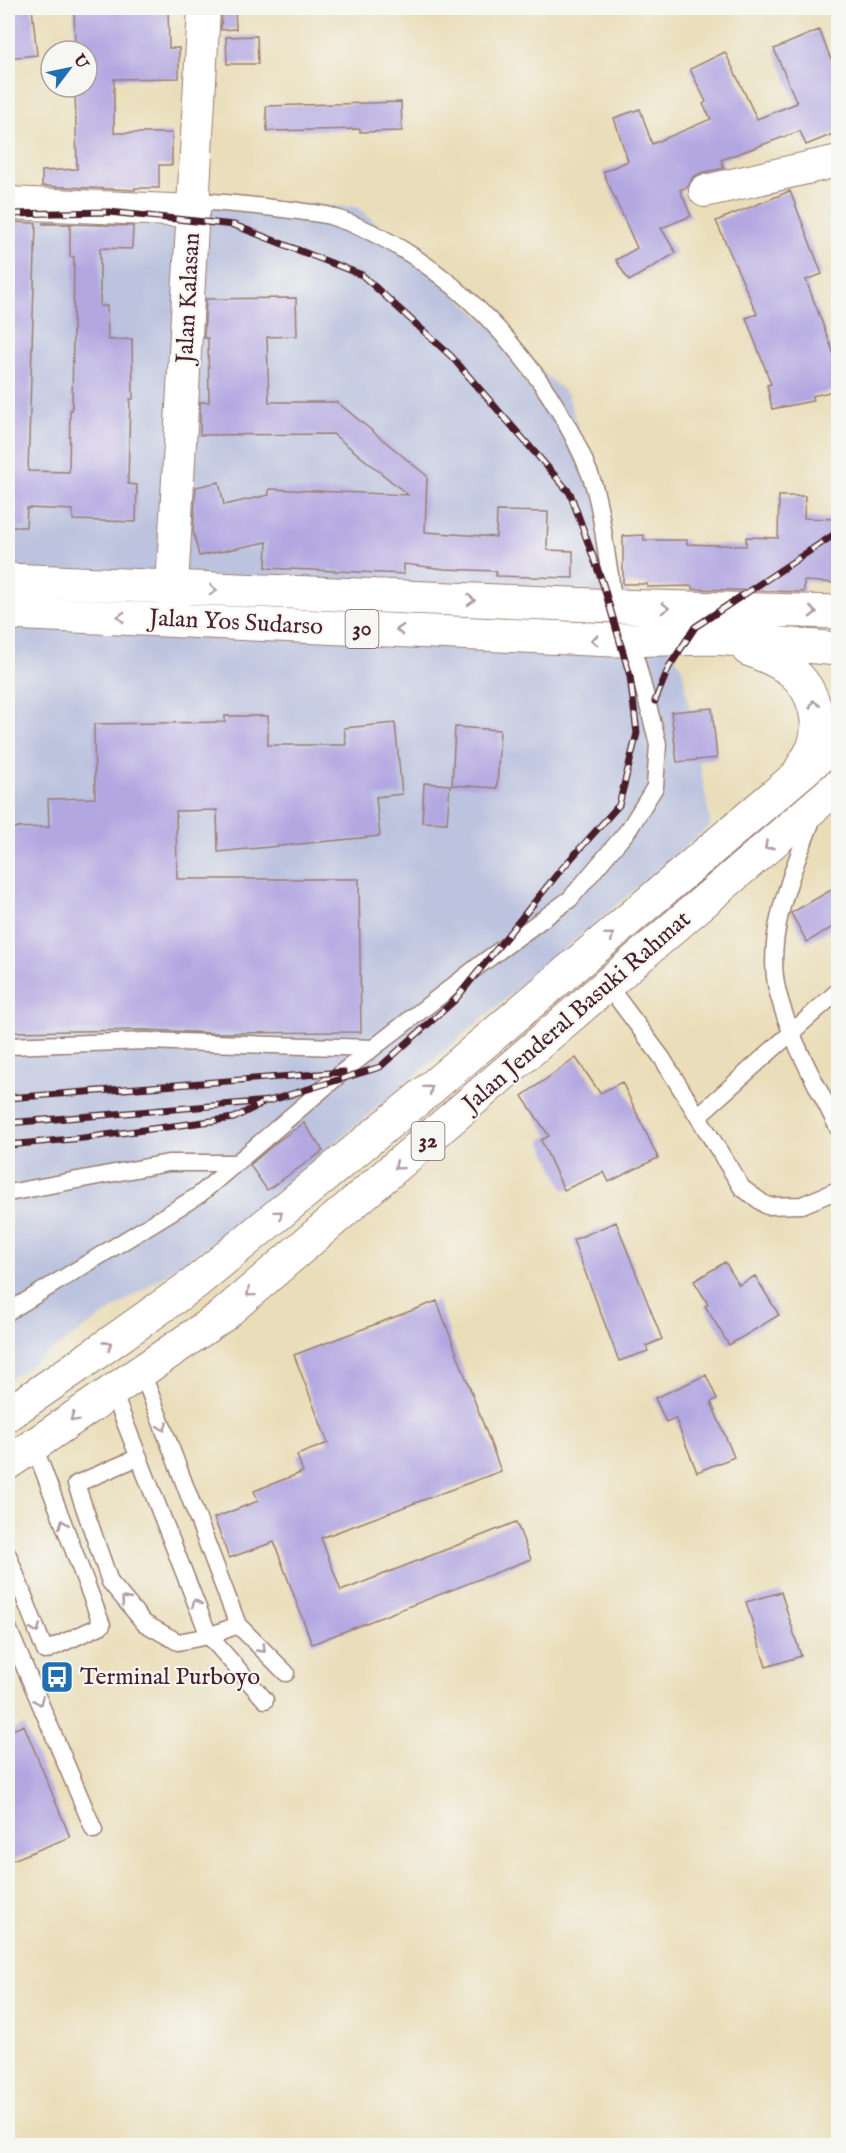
<svg xmlns="http://www.w3.org/2000/svg" width="846" height="2153" font-family="'IM FELL English',serif">
<style>
.industrial{fill:#bcc3de}
.building{fill:#b2a7e1}
.lines{fill:none;stroke-linecap:round;stroke-linejoin:round}
.lane-casing{stroke:#9a7e72;stroke-width:19}
.street-casing{stroke:#9a7e72;stroke-width:34}
.highway-casing{stroke:#9a7e72;stroke-width:35}
.lane{stroke:#fff;stroke-width:16}
.street{stroke:#fff;stroke-width:32}
.highway{stroke:#fff;stroke-width:33}
.rail-casing{stroke:#4a1f2b;stroke-width:7}
.rail{stroke:#f6f6f2;stroke-width:4.5;stroke-dasharray:14;stroke-linecap:butt}
.oneway{stroke:#ae9aa0}
.labels{text-anchor:middle;dominant-baseline:central;stroke-width:4.5;stroke-linejoin:round;paint-order:stroke}
.shield{fill:#f6f6f2;stroke:#7e6067;stroke-width:1.5}
.shield-label{font-size:22px;font-weight:bold;fill:#4a1f2b}
.street-label{font-size:24px;fill:#4a1f2b;stroke:#f6f6f2}
.poi-label{font-size:24px;fill:#4a1f2b;stroke:#f6f6f2;text-anchor:start}
</style>
<rect width="100%" height="100%" fill="#f6f6f2"/>
<filter id="ink" filterUnits="userSpaceOnUse"><feTurbulence type="fractalNoise" baseFrequency=".0167" numOctaves="2"/><feDisplacementMap in="SourceGraphic" scale="12" xChannelSelector="R" yChannelSelector="G"/><feConvolveMatrix kernelMatrix="1 2 1 2 8 2 1 2 1" color-interpolation-filters="sRGB"/></filter>
<filter id="wash" filterUnits="userSpaceOnUse"><feTurbulence type="fractalNoise" baseFrequency=".008" numOctaves="4" result="noise"/><feDisplacementMap in="SourceGraphic" scale="24" xChannelSelector="R" yChannelSelector="G"/><feGaussianBlur stdDeviation="1.35" result="paint"/><feColorMatrix in="noise" values="0 0 0 0 0 0 0 0 0 0 0 0 0 0 0 0 0 1.4 0 .05"/><feComposite in="paint" operator="in"/></filter>
<g filter="url(#wash)">
<rect width="100%" height="100%" fill="#eadeba"/>
<!-- industrial -->
<path class="industrial" d="M 8,196 L 358,207 L 568,395 L 622,584 L 682,667 L 711,825 L 237,1226 L 8,1380 Z"/>
<g id="blocks">
<!-- building -->
<path class="building" d="M 8,8 L 32,8 L 37,55 L 8,58 Z
M 74,8 L 168,8 L 169,48 L 179,48 L 179,78 L 114,79 L 114,133 L 172,133 L 172,165 L 159,165 L 159,188 L 135,188 L 135,190 L 42,186 L 42,171 L 77,169 L 75,87 L 87,87 L 87,51 L 75,51 Z
M 222,8 L 235,8 L 236,29 L 221,30 Z
M 819,30 L 838,76 L 838,132 L 806,145 L 800,131 L 721,160 L 724,168 L 701,173 L 693,177 L 688,187 L 680,190 L 691,216 L 661,228 L 676,253 L 629,281 L 616,260 L 637,248 L 603,172 L 628,161 L 614,118 L 640,109 L 652,144 L 711,119 L 703,104 L 706,102 L 690,69 L 725,52 L 757,119 L 797,103 L 774,49 Z
M 257,36 L 258,64 L 227,64 L 226,37 Z
M 401,102 L 402,131 L 360,132 L 360,129 L 267,131 L 266,106 Z
M 790,191 L 822,274 L 806,280 L 835,357 L 838,356 L 838,390 L 812,396 L 813,401 L 772,409 L 767,385 L 771,384 L 746,318 L 757,314 L 716,221 Z
M 8,222 L 36,223 L 28,471 L 69,472 L 70,410 L 72,410 L 74,257 L 70,256 L 70,224 L 43,224 L 43,223 L 133,226 L 132,249 L 100,248 L 100,306 L 107,306 L 108,340 L 132,339 L 133,399 L 130,399 L 128,484 L 137,485 L 136,522 L 73,520 L 73,510 L 27,508 L 26,527 L 8,527 Z
M 296,298 L 297,336 L 267,337 L 269,402 L 337,402 L 427,476 L 425,532 L 496,537 L 497,511 L 548,512 L 547,550 L 573,551 L 573,578 L 496,576 L 496,571 L 445,569 L 404,564 L 404,574 L 266,568 L 267,542 L 199,556 L 193,531 L 196,487 L 219,482 L 224,505 L 269,495 L 269,489 L 408,495 L 333,434 L 200,435 L 200,402 L 209,402 L 208,338 L 204,338 L 206,299 Z
M 779,496 L 805,496 L 804,518 L 838,519 L 838,583 L 804,581 L 804,592 L 692,589 L 692,586 L 647,587 L 647,584 L 623,584 L 623,536 L 644,535 L 644,540 L 687,540 L 687,544 L 746,546 L 746,537 L 778,538 Z
M 712,708 L 717,758 L 677,762 L 671,712 Z
M 225,716 L 268,716 L 268,745 L 346,745 L 344,728 L 395,723 L 402,794 L 376,797 L 380,836 L 218,852 L 217,810 L 176,811 L 177,879 L 359,879 L 361,1032 L 212,1033 L 145,1030 L 8,1032 L 8,828 L 49,827 L 48,799 L 95,798 L 94,724 L 225,722 Z
M 455,727 L 500,730 L 497,788 L 452,785 Z
M 424,783 L 450,785 L 447,823 L 422,822 Z
M 838,886 L 838,924 L 807,942 L 791,913 Z
M 576,1058 L 600,1093 L 622,1082 L 658,1158 L 609,1182 L 604,1172 L 564,1190 L 541,1140 L 549,1136 L 522,1096 Z
M 304,1123 L 323,1151 L 267,1190 L 250,1165 L 278,1141 Z
M 616,1222 L 662,1339 L 646,1346 L 648,1351 L 619,1361 L 573,1240 Z
M 725,1262 L 739,1285 L 755,1276 L 779,1315 L 729,1345 L 705,1306 L 708,1304 L 694,1281 Z
M 437,1301 L 501,1471 L 321,1538 L 341,1591 L 516,1522 L 531,1559 L 312,1644 L 274,1542 L 229,1558 L 214,1518 L 258,1501 L 254,1491 L 303,1472 L 297,1455 L 328,1443 L 294,1355 Z
M 706,1375 L 717,1399 L 711,1402 L 734,1457 L 697,1472 L 675,1418 L 666,1422 L 655,1398 Z
M 781,1592 L 801,1656 L 766,1667 L 746,1602 Z
M 24,1725 L 70,1837 L 8,1862 L 8,1732 Z"/>
</g>
</g>
<g filter="url(#ink)">
<use href="#blocks" fill-opacity="0" stroke="#9a7e72" stroke-width="1.5"/>
<g class="lines">
<defs>
<path id="lane" d="M 195,200 C 229,204 264,206 299,211 C 309,213 320,213 330,216 C 444,251 550,367 591,477 C 602,508 604,543 610,575 C 611,587 612,600 617,610
M 814,815 C 794,868 763,936 778,993 C 790,1040 817,1084 838,1128
M 603,979 L 662,1058 L 742,1188 L 767,1206 L 802,1205 L 838,1190
M 8,1046 L 145,1041 L 373,1048
M 698,1116 L 838,991
M 8,1193 L 168,1163 L 236,1163
M 8,1312 L 199,1195 L 345,1070 L 481,964 L 570,899 L 629,829 L 655,787 L 658,744 L 630,636
M 113,1392 L 209,1636 L 238,1625 L 142,1372
M 139,1457 L 76,1484 L 110,1582 L 144,1623 L 178,1642 L 209,1636 L 265,1700
M 8,1555 L 45,1651 L 102,1625 L 34,1446
M 238,1625 L 286,1673
M 8,1628 L 94,1830"/>
<path id="street" d="M 705,191 L 838,161
M 8,203 L 194,211
M 174,613 L 172,588 L 204,8"/>
<path id="highway" d="M 8,580 L 615,606 L 838,612
M 8,613 L 612,640 L 716,638 L 838,649
M 748,649 C 780,661 806,673 815,709 C 818,720 818,734 814,746 C 811,754 804,763 800,771
M 8,1414 L 75,1368 L 195,1283 L 418,1099 L 838,741
M 8,1463 L 222,1316 L 838,786"/>
</defs>
<!-- lane casing -->
<use href="#lane" class="lane-casing"/>
<!-- street casing -->
<use href="#street" class="street-casing"/>
<!-- highway casing -->
<use href="#highway" class="highway-casing"/>
<!-- lane -->
<use href="#lane" class="lane"/>
<!-- street -->
<use href="#street" class="street"/>
<!-- highway -->
<use href="#highway" class="highway"/>
<defs>
<path id="rail" d="M 8,214 L 109,212 L 234,225 L 362,275 L 451,356 L 570,493 L 603,584 L 630,676 L 637,733 L 619,805 L 559,872 L 455,1000 L 380,1067 L 269,1101 L 8,1123
M 655,701 L 669,667 L 695,627 L 838,532
M 8,1098 L 343,1072
M 8,1145 L 83,1138 L 234,1118 L 261,1104"/>
</defs>
<!-- rail casing -->
<use href="#rail" class="rail-casing"/>
<!-- rail -->
<use href="#rail" class="rail"/>
</g>
<!-- one-way arrows -->
<defs><path id="oneway-chevron" d="M-2-3.5L2.5 0L-2 3.5" fill="none" stroke-width="1.6" stroke-linecap="round" stroke-linejoin="round" transform="scale(1.5)"/></defs>
<g class="oneway">
<use href="#oneway-chevron" transform="translate(213 590) rotate(2)"/>
<use href="#oneway-chevron" transform="translate(471 600) rotate(2)"/>
<use href="#oneway-chevron" transform="translate(665 608) rotate(2)"/>
<use href="#oneway-chevron" transform="translate(813 612) rotate(1)"/>
<use href="#oneway-chevron" transform="translate(121 617) rotate(-178)"/>
<use href="#oneway-chevron" transform="translate(400 630) rotate(-177)"/>
<use href="#oneway-chevron" transform="translate(595 640) rotate(-177)"/>
<use href="#oneway-chevron" transform="translate(814 704) rotate(-104)"/>
<use href="#oneway-chevron" transform="translate(768 846) rotate(139)"/>
<use href="#oneway-chevron" transform="translate(610 936) rotate(-40)"/>
<use href="#oneway-chevron" transform="translate(429 1089) rotate(-40)"/>
<use href="#oneway-chevron" transform="translate(398 1166) rotate(140)"/>
<use href="#oneway-chevron" transform="translate(279 1214) rotate(-40)"/>
<use href="#oneway-chevron" transform="translate(250 1293) rotate(140)"/>
<use href="#oneway-chevron" transform="translate(108 1345) rotate(-36)"/>
<use href="#oneway-chevron" transform="translate(74 1418) rotate(146)"/>
<use href="#oneway-chevron" transform="translate(163 1427) rotate(69)"/>
<use href="#oneway-chevron" transform="translate(63 1524) rotate(-111)"/>
<use href="#oneway-chevron" transform="translate(125 1600) rotate(-129)"/>
<use href="#oneway-chevron" transform="translate(196 1603) rotate(-111)"/>
<use href="#oneway-chevron" transform="translate(36 1629) rotate(69)"/>
<use href="#oneway-chevron" transform="translate(262 1649) rotate(46)"/>
<use href="#oneway-chevron" transform="translate(39 1701) rotate(67)"/>
</g>
</g>
<!-- icons -->
<defs>
<symbol id="bus-square" viewBox="-11 -11 22 22"><rect x="-9" y="-9" width="18" height="18" rx="4" fill="#1f6fb2" stroke="#f6f6f2"/><path d="M-5-6H5V4H4V6H2V4H-2V6H-4V4H-5ZM-3.5-4V0h7V-4ZM-3.5 1.2v1.5H-2V1.2ZM2 1.2v1.5H3.5V1.2Z" fill="#fff"/></symbol>
</defs>
<g fill-rule="evenodd">
<use href="#bus-square" x="38" y="1658" width="38" height="38"/>
</g>
<g class="labels">
<!-- shield labels -->
<g class="shield">
<rect x="345.5" y="610" width="33" height="38" rx="4.5"/>
<rect x="411.5" y="1122" width="33" height="38" rx="4.5"/>
</g>
<g class="shield-label">
<text x="362" y="629">30</text>
<text x="428" y="1141">32</text>
</g>
<!-- street labels -->
<g class="street-label">
<text transform="translate(189 298) rotate(-87)">Jalan Kalasan</text>
<text transform="translate(236 623) rotate(3)">Jalan Yos Sudarso</text>
<text transform="translate(577 1012) rotate(-41)">Jalan Jenderal Basuki Rahmat</text>
</g>
<!-- poi labels -->
<g class="poi-label">
<text x="80" y="1677">Terminal Purboyo</text>
</g>
</g>
<!-- margin -->
<rect width="846" height="2153" fill="none" stroke="#f6f6f2" stroke-width="30"/>
<!-- north arrow -->
<g transform="translate(69 69) rotate(58)"><circle r="28" fill="#f6f6f2" stroke="#b1a0a2" stroke-width="1.5"/>
<path d="M0-4.5L10 22L0 15L-10 22Z" fill="#1f6fb2"/>
<text y="-9" font-size="16" font-weight="bold" text-anchor="middle" fill="#4a1f2b">U</text>
</g>
</svg>
